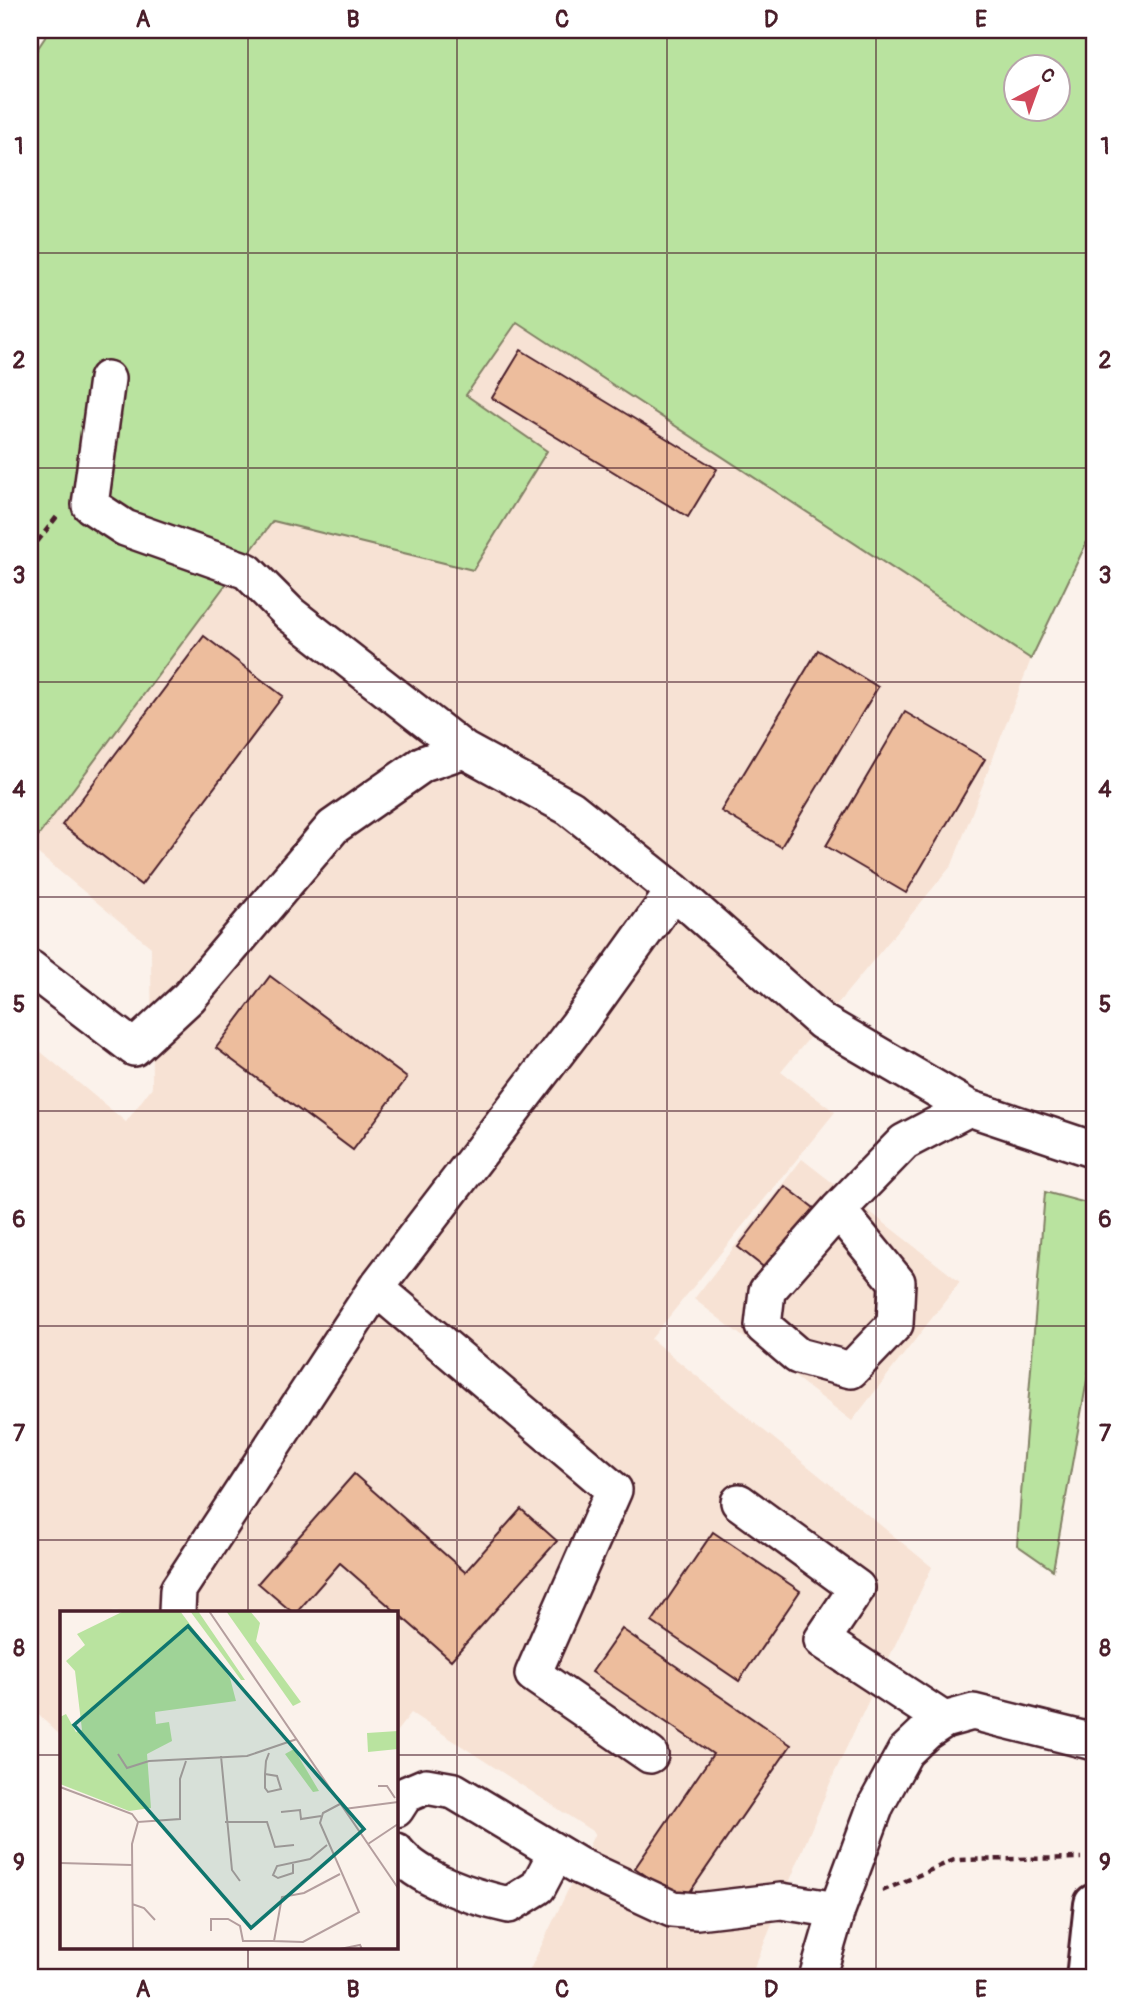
<svg xmlns="http://www.w3.org/2000/svg" width="1124" height="2008" font-family="Pangolin,sans-serif">
<style>
.built{fill:#f7e2d4}
.green{fill:#b9e39f;stroke:#828165;stroke-width:2;fill-rule:evenodd}
.building{fill:#edbd9d;stroke:#4a1f2b;stroke-width:2}
.lines{fill:none;stroke-linecap:round;stroke-linejoin:round}
.minor-casing{stroke:#4a1f2b;stroke-width:40}
.major-casing{stroke:#4a1f2b;stroke-width:44}
.path{stroke:#4a1f2b;stroke-width:4.5;stroke-dasharray:7 5;stroke-linecap:butt}
.minor{stroke:#fff;stroke-width:35}
.major{stroke:#fff;stroke-width:38}
.grid{fill:none;stroke:#4a1f2b;stroke-width:2;stroke-opacity:0.55}
.inset-road{fill:none;stroke:#b49e9e;stroke-width:2}
.view{fill:#0f766e;fill-opacity:0.15;stroke:#0f766e;stroke-width:3.5}
.inset-edge{fill:none;stroke:#4a1f2b;stroke-width:3.5}
.neatline{fill:none;stroke:#4a1f2b;stroke-width:2.5}
.grid-label{font-size:23px;text-anchor:middle;font-weight:bold;fill:#4a1f2b}
</style>
<rect width="100%" height="100%" fill="#fbf2eb"/>
<filter id="ink" filterUnits="userSpaceOnUse"><feTurbulence type="fractalNoise" baseFrequency=".0143" numOctaves="2"/><feDisplacementMap in="SourceGraphic" scale="14" xChannelSelector="R" yChannelSelector="G"/><feConvolveMatrix kernelMatrix="1 2 1 2 8 2 1 2 1" color-interpolation-filters="sRGB"/></filter>
<g filter="url(#ink)">
<!-- built -->
<path class="built" d="M 517,322 L 1031,659 L 952,865 L 781,1072 L 835,1112 L 651,1339 L 932,1567 L 833,1776 L 750,1978 L 526,1978 L 595,1833 L 411,1713 L 396,1732 L 396,1612 L 61,1612 L 61,1736 L 30,1707 L 30,1043 L 126,1122 L 152,1087 L 151,947 L 30,847 L 273,521 L 473,570 L 466,395 Z
M 802,1159 L 960,1282 L 852,1421 L 694,1299 Z"/>
<!-- green -->
<path class="green" d="M 50,30 L 1094,30 L 1094,527 L 1031,659 L 517,322 L 466,395 L 547,451 L 473,570 L 273,521 L 30,847 L 30,60 ZM 1016,66 L 1058,66 L 1058,108 L 1016,108 Z
M 1045,1192 L 1094,1205 L 1094,1341 L 1053,1570 L 1017,1545 Z"/>
<!-- building -->
<path class="building" d="M 521,350 L 717,469 L 688,517 L 492,398 Z
M 204,636 L 283,696 L 141,885 L 62,825 Z
M 818,650 L 878,687 L 781,847 L 721,811 Z
M 905,712 L 985,759 L 906,893 L 826,846 Z
M 270,976 L 407,1078 L 353,1150 L 216,1048 Z
M 785,1186 L 814,1208 L 766,1269 L 738,1247 Z
M 354,1474 L 465,1572 L 521,1509 L 557,1541 L 451,1660 L 340,1563 L 297,1612 L 292,1612 L 258,1583 Z
M 713,1532 L 800,1591 L 739,1681 L 652,1622 Z
M 622,1629 L 791,1745 L 683,1902 L 635,1868 L 713,1754 L 592,1672 Z"/>
<g class="lines">
<defs>
<path id="minor" d="M 107,379 L 90,505 L 125,528 L 247,571 L 290,614 L 464,750 L 570,808 L 674,891 L 822,1022 L 969,1108 L 1094,1150
M 30,968 L 134,1048 L 189,997 L 333,827 L 423,764 L 464,750
M 838,1210 L 897,1282 L 895,1324 L 851,1370 L 798,1356 L 763,1326 L 767,1291 L 838,1210 L 904,1142 L 969,1108
M 376,1288 L 614,1490 L 533,1674 L 650,1755
M 739,1502 L 857,1588 L 822,1640 L 944,1720
M 177,1612 L 178,1590 L 376,1288 L 580,1022 L 674,891
M 396,1809 L 405,1795 L 426,1786 L 454,1791 L 579,1866 L 672,1909 L 697,1911 L 781,1901 L 837,1910
M 396,1851 C 419,1880 473,1897 509,1905 L 538,1887 L 556,1853
M 817,1978 L 837,1910 L 876,1805 L 905,1752 L 926,1732 L 944,1720 L 973,1712 L 1094,1742"/>
<path id="major" d="M 1086,1978 L 1094,1904"/>
</defs>
<!-- minor casing -->
<use href="#minor" class="minor-casing"/>
<!-- major casing -->
<use href="#major" class="major-casing"/>
<!-- path -->
<path class="path" d="M 30,551 L 59,514
M 882,1891 L 954,1860 L 1081,1858"/>
<!-- minor -->
<use href="#minor" class="minor"/>
<!-- major -->
<use href="#major" class="major"/>
</g>
</g>
<!-- grid -->
<path class="grid" d="M 248,30 L 248,1612M 457,30 L 457,1978M 667,30 L 667,1978M 876,30 L 876,1978M 30,253 L 1094,253M 30,468 L 1094,468M 30,682 L 1094,682M 30,897 L 1094,897M 30,1111 L 1094,1111M 30,1326 L 1094,1326M 30,1540 L 1094,1540M 30,1755 L 61,1755M 396,1755 L 1094,1755M 248,1947 L 248,1978"/>
<!-- overview -->
<g transform="translate(60 1611)">
<rect width="338" height="338" fill="#fbf2eb"/>
<path d="M 64,0 L 120,0 L 170,67 L 176,90 L 95,101 L 96,113 L 109,111 L 112,130 L 87,143 L 91,197 L 69,200 L 0,173 L 0,106 L 6,103 L 16,121 L 22,119 L 15,60 L 6,50 L 25,34 L 17,23 ZM 130,0 L 138,0 L 185,69 L 181,69 ZM 166,0 L 190,0 L 200,12 L 196,30 L 241,91 L 233,95 ZM 338,120 L 338,138 L 308,141 L 307,122 ZM 234,138 L 259,180 L 253,181 L 225,143 Z" fill="#b9e39f"/>
<path class="inset-road" d="M 149,0 L 338,277M 58,143 L 67,157 L 89,150 L 187,145 L 237,128M 161,145 L 172,259 L 180,270M 205,163 L 217,165 L 221,178 L 208,181 L 205,177 L 205,163 L 206,150 L 209,142M 318,175 L 327,175 L 335,187M 0,176 L 72,203 L 78,211 L 120,208 L 120,168 L 126,150M 284,198 L 338,191M 221,201 L 240,199 L 241,208 L 261,205M 165,211 L 207,211 L 215,236 L 234,234M 308,233 L 338,213M 0,252 L 72,254M 233,253 L 233,262 L 218,267 L 213,264 L 217,255 L 250,248 L 267,234M 280,263 L 244,282 L 222,286 L 214,330 L 243,331 L 299,301 L 260,212 L 263,202 L 280,193M 72,293 L 84,297 L 95,309M 151,320 L 151,308 L 168,308 L 180,315 L 183,330 L 214,330M 73,338 L 72,233 L 78,211M 280,338 L 300,334 L 302,338"/>
<path class="view" d="M 128,15 L 304,218 L 191,317 L 14,114 Z"/>
<rect width="338" height="338" class="inset-edge"/>
</g>
<!-- margin -->
<rect width="1124" height="2008" fill="none" stroke="#fff" stroke-width="77"/>
<!-- north arrow -->
<g transform="translate(1037 88) rotate(41)"><circle r="33" fill="#ffffff" stroke="#b7a5aa" stroke-width="2"/>
<path d="M0-5L12 26L0 18L-12 26Z" fill="#d1495b"/>
<text y="-10" font-size="19" font-weight="bold" text-anchor="middle" fill="#4a1f2b">С</text>
</g>
<rect x="38" y="38" width="1048" height="1931" class="neatline"/>
<g class="grid-label">
<text x="143" y="27">A</text>
<text x="353" y="27">B</text>
<text x="562" y="27">C</text>
<text x="771" y="27">D</text>
<text x="981" y="27">E</text>
<text x="19" y="154">1</text>
<text x="1105" y="154">1</text>
<text x="19" y="368">2</text>
<text x="1105" y="368">2</text>
<text x="19" y="583">3</text>
<text x="1105" y="583">3</text>
<text x="19" y="797">4</text>
<text x="1105" y="797">4</text>
<text x="19" y="1012">5</text>
<text x="1105" y="1012">5</text>
<text x="19" y="1227">6</text>
<text x="1105" y="1227">6</text>
<text x="19" y="1441">7</text>
<text x="1105" y="1441">7</text>
<text x="19" y="1656">8</text>
<text x="1105" y="1656">8</text>
<text x="19" y="1870">9</text>
<text x="1105" y="1870">9</text>
<text x="143" y="1997">A</text>
<text x="353" y="1997">B</text>
<text x="562" y="1997">C</text>
<text x="771" y="1997">D</text>
<text x="981" y="1997">E</text>
</g>
</svg>
